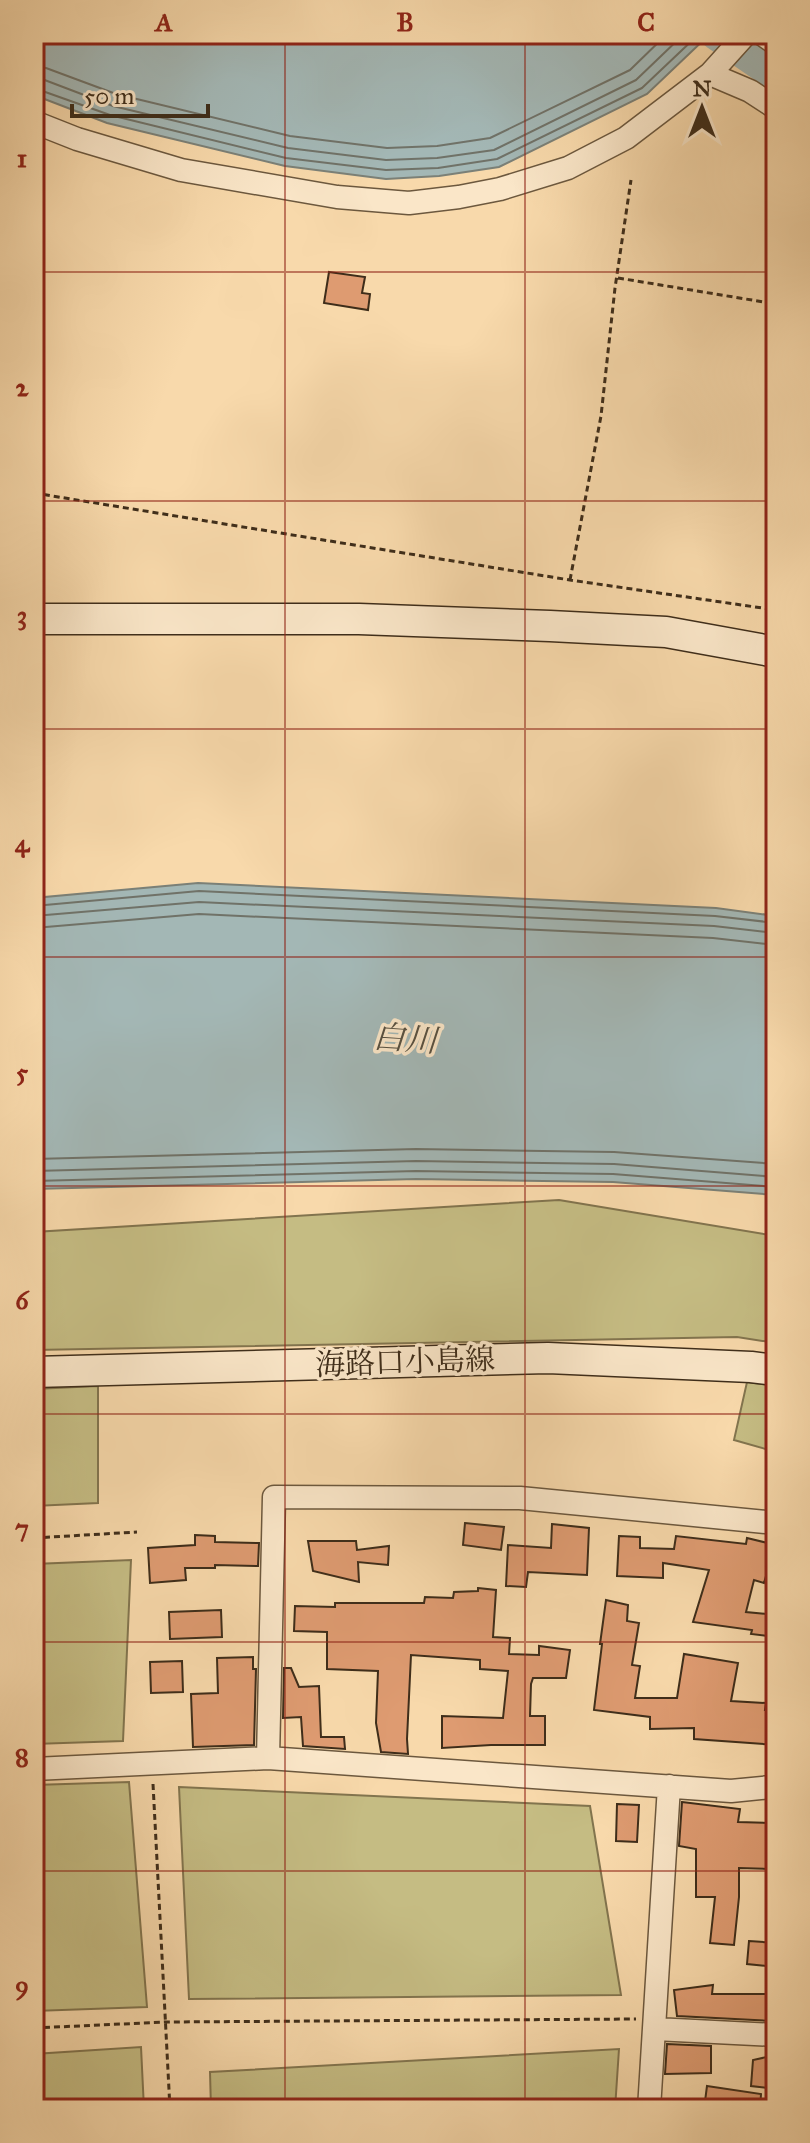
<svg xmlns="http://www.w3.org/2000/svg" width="810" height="2143" font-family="'IM FELL Great Primer','Noto Serif JP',serif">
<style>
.green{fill:#c5bc83;stroke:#82744e;stroke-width:2}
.water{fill:#a3b7b5;stroke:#7b8077;stroke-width:2}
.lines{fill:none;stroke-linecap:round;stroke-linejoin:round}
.shore{stroke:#707268;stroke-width:2}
.river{stroke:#a3b7b5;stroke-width:32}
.building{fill:#de9b71;stroke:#3e2d1a;stroke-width:2}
.street-casing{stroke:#6c583e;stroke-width:25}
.secondary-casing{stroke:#3e2d1a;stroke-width:33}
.path{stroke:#3e2d1a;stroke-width:3;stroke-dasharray:6 4;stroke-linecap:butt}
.street{stroke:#fae6c8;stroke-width:22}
.secondary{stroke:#fae6c8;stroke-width:30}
.grid{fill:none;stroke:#8f2418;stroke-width:2;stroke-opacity:0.55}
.labels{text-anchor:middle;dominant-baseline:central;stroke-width:7;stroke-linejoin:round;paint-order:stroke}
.street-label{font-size:30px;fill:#3e2d1a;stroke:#fae6c8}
.water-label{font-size:32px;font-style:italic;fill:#575041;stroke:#fae6c8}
.neatline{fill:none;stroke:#8f2418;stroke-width:3}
.grid-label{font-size:26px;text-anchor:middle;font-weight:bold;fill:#8f2418}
</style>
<rect width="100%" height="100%" fill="#f8d9ab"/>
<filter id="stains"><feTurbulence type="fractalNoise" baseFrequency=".0025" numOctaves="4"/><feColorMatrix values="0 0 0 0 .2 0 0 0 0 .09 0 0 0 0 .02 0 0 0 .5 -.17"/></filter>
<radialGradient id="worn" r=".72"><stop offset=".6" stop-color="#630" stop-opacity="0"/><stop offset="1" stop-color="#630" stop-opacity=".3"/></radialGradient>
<!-- green -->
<path class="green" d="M 559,1200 L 776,1236 L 776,1343 L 737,1337 L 34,1350 L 34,1232 Z
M 747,1382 L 776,1386 L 776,1452 L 734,1440 Z
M 98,1386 L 98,1503 L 34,1506 L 34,1389 Z
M 131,1560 L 123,1741 L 34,1744 L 34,1564 Z
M 129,1782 L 147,2007 L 34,2011 L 34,1785 Z
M 179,1787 L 590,1806 L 621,1995 L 189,1999 Z
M 141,2047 L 144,2109 L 34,2109 L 34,2054 Z
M 619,2049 L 615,2109 L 211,2109 L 210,2072 Z"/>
<!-- water -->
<path class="water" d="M 34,34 L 710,34 L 647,94 L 499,167 L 439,176 L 386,179 L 285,166 L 107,123 L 34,95 Z
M 198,883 L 716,908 L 776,916 L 776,1195 L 613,1182 L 416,1179 L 34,1189 L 34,898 Z"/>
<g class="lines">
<!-- shore -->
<path class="shore" d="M 34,66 L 46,68 L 116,94 L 290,136 L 387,148 L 437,146 L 490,138 L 630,70 L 667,34
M 34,78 L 42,79 L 113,106 L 288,148 L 386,160 L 437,158 L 494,150 L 636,80 L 684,34
M 34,88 L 110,115 L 286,158 L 386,170 L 438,168 L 497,159 L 642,88 L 699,34
M 34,906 L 199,891 L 715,916 L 776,923
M 34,916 L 199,902 L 714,926 L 776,933
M 34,928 L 199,914 L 713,938 L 776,945
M 34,1159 L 416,1149 L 614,1152 L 776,1164
M 34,1171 L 416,1161 L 614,1164 L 776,1177
M 34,1181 L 416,1171 L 613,1174 L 776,1187"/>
<!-- river -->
<path class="river" d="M 716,34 L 776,75"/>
</g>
<!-- building -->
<path class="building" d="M 329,272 L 365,277 L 362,293 L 370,294 L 368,310 L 324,303 Z
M 465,1523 L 504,1527 L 501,1550 L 463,1545 Z
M 552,1524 L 589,1528 L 587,1575 L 528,1572 L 526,1587 L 506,1586 L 508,1545 L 551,1548 Z
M 195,1535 L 215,1536 L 215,1542 L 259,1543 L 258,1566 L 215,1565 L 215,1568 L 185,1568 L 186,1580 L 150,1583 L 148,1548 L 195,1545 Z
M 619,1536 L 640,1537 L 640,1548 L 674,1549 L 676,1536 L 746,1544 L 747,1538 L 776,1545 L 776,1564 L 770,1562 L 764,1583 L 754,1580 L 746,1612 L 776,1615 L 776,1637 L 751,1634 L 752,1630 L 693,1622 L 709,1570 L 663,1563 L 663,1578 L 617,1576 Z
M 308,1541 L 356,1541 L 357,1550 L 389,1546 L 388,1565 L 358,1562 L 359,1582 L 313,1571 Z
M 478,1588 L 496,1590 L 493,1637 L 510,1638 L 509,1654 L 539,1655 L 539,1646 L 570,1650 L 566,1678 L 533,1678 L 531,1684 L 530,1716 L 545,1716 L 545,1745 L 491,1745 L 442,1748 L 442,1716 L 503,1718 L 508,1671 L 480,1669 L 480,1660 L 411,1655 L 407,1739 L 408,1754 L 381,1752 L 376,1723 L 378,1671 L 327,1669 L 327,1632 L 294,1631 L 295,1606 L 335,1607 L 335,1603 L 424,1603 L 425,1597 L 453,1598 L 454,1592 L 478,1591 Z
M 606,1600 L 628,1605 L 627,1621 L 639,1623 L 632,1665 L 640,1666 L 635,1698 L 677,1698 L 684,1654 L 738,1663 L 731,1701 L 766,1703 L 765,1710 L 776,1710 L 776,1745 L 694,1739 L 694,1728 L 650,1729 L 650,1717 L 594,1710 L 602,1644 L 600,1644 Z
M 221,1610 L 222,1637 L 170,1639 L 169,1612 Z
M 253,1657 L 253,1669 L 256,1669 L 254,1745 L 193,1747 L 191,1694 L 218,1693 L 217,1658 Z
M 182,1661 L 183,1692 L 151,1693 L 150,1662 Z
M 284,1668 L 291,1668 L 299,1687 L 319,1686 L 321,1737 L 344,1737 L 345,1749 L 303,1746 L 301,1717 L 283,1718 Z
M 682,1802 L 740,1809 L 738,1822 L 771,1823 L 770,1869 L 739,1868 L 739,1897 L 734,1945 L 710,1943 L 715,1897 L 696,1897 L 696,1849 L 679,1846 Z
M 617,1804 L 639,1805 L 637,1842 L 616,1841 Z
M 749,1941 L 776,1943 L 776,1967 L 747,1964 Z
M 713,1985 L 712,1994 L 773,1994 L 773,2021 L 677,2016 L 674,1990 Z
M 667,2044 L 711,2046 L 711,2073 L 665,2074 Z
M 776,2055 L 776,2089 L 751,2086 L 753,2060 Z
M 707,2086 L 761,2094 L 760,2109 L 704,2109 Z"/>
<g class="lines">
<defs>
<path id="street" d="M 762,34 L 776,44
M 710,74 L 750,91 L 776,108
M 34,122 L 77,139 L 181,170 L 337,197 L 409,203 L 459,197 L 500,189 L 568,168 L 626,138 L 710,74 L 746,34
M 268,1758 L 274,1497 L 520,1498 L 776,1523
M 34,1769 L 268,1758 L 731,1791 L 771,1787 L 776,1784
M 655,2029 L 776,2035
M 649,2109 L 669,1786"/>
<path id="secondary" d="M 34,619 L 359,619 L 550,626 L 666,632 L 776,652
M 34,1372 L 548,1358 L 751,1367 L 776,1370"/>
</defs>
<!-- street casing -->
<use href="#street" class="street-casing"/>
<!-- secondary casing -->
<use href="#secondary" class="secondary-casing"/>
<!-- path -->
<path class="path" d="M 618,278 L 776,304
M 34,493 L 570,580 L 776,610
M 570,580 L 601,416 L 615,288 L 631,180
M 34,1538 L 137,1532
M 153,1784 L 170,2109
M 34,2028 L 166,2022 L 636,2019"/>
<!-- street -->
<use href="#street" class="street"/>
<!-- secondary -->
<use href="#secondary" class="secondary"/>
</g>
<!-- grid -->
<path class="grid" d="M 285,34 L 285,2109M 525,34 L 525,2109M 34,272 L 776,272M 34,501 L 776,501M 34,729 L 776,729M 34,957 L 776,957M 34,1186 L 776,1186M 34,1414 L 776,1414M 34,1642 L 776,1642M 34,1871 L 776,1871"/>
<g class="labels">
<!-- street labels -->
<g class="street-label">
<text transform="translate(405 1362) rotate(-2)">海路口小島線</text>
</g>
<!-- water labels -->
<g class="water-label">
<text transform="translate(405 1039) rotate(4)">白川</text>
</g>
</g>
<!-- margin -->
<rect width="810" height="2143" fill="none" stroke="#f8d9ab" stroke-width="88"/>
<!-- north arrow -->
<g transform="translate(702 108)" stroke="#fae6c8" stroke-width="6" paint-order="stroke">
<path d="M0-6L14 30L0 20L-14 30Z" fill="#3e2d1a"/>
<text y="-12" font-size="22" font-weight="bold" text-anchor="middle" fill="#3e2d1a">N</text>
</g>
<!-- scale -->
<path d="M72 104v12h136v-12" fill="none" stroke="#3e2d1a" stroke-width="4"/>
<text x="84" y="104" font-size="24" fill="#3e2d1a" stroke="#fae6c8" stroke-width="6" paint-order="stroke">50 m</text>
<rect x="44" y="44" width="722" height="2055" class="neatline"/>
<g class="grid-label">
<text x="164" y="31">A</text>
<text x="405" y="31">B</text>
<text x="646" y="31">C</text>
<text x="22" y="167">1</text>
<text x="22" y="396">2</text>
<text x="22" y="624">3</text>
<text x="22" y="852">4</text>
<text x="22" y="1081">5</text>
<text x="22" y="1309">6</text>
<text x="22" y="1537">7</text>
<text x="22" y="1766">8</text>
<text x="22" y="1994">9</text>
</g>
<rect width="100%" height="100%" filter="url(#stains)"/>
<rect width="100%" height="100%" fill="url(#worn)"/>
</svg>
